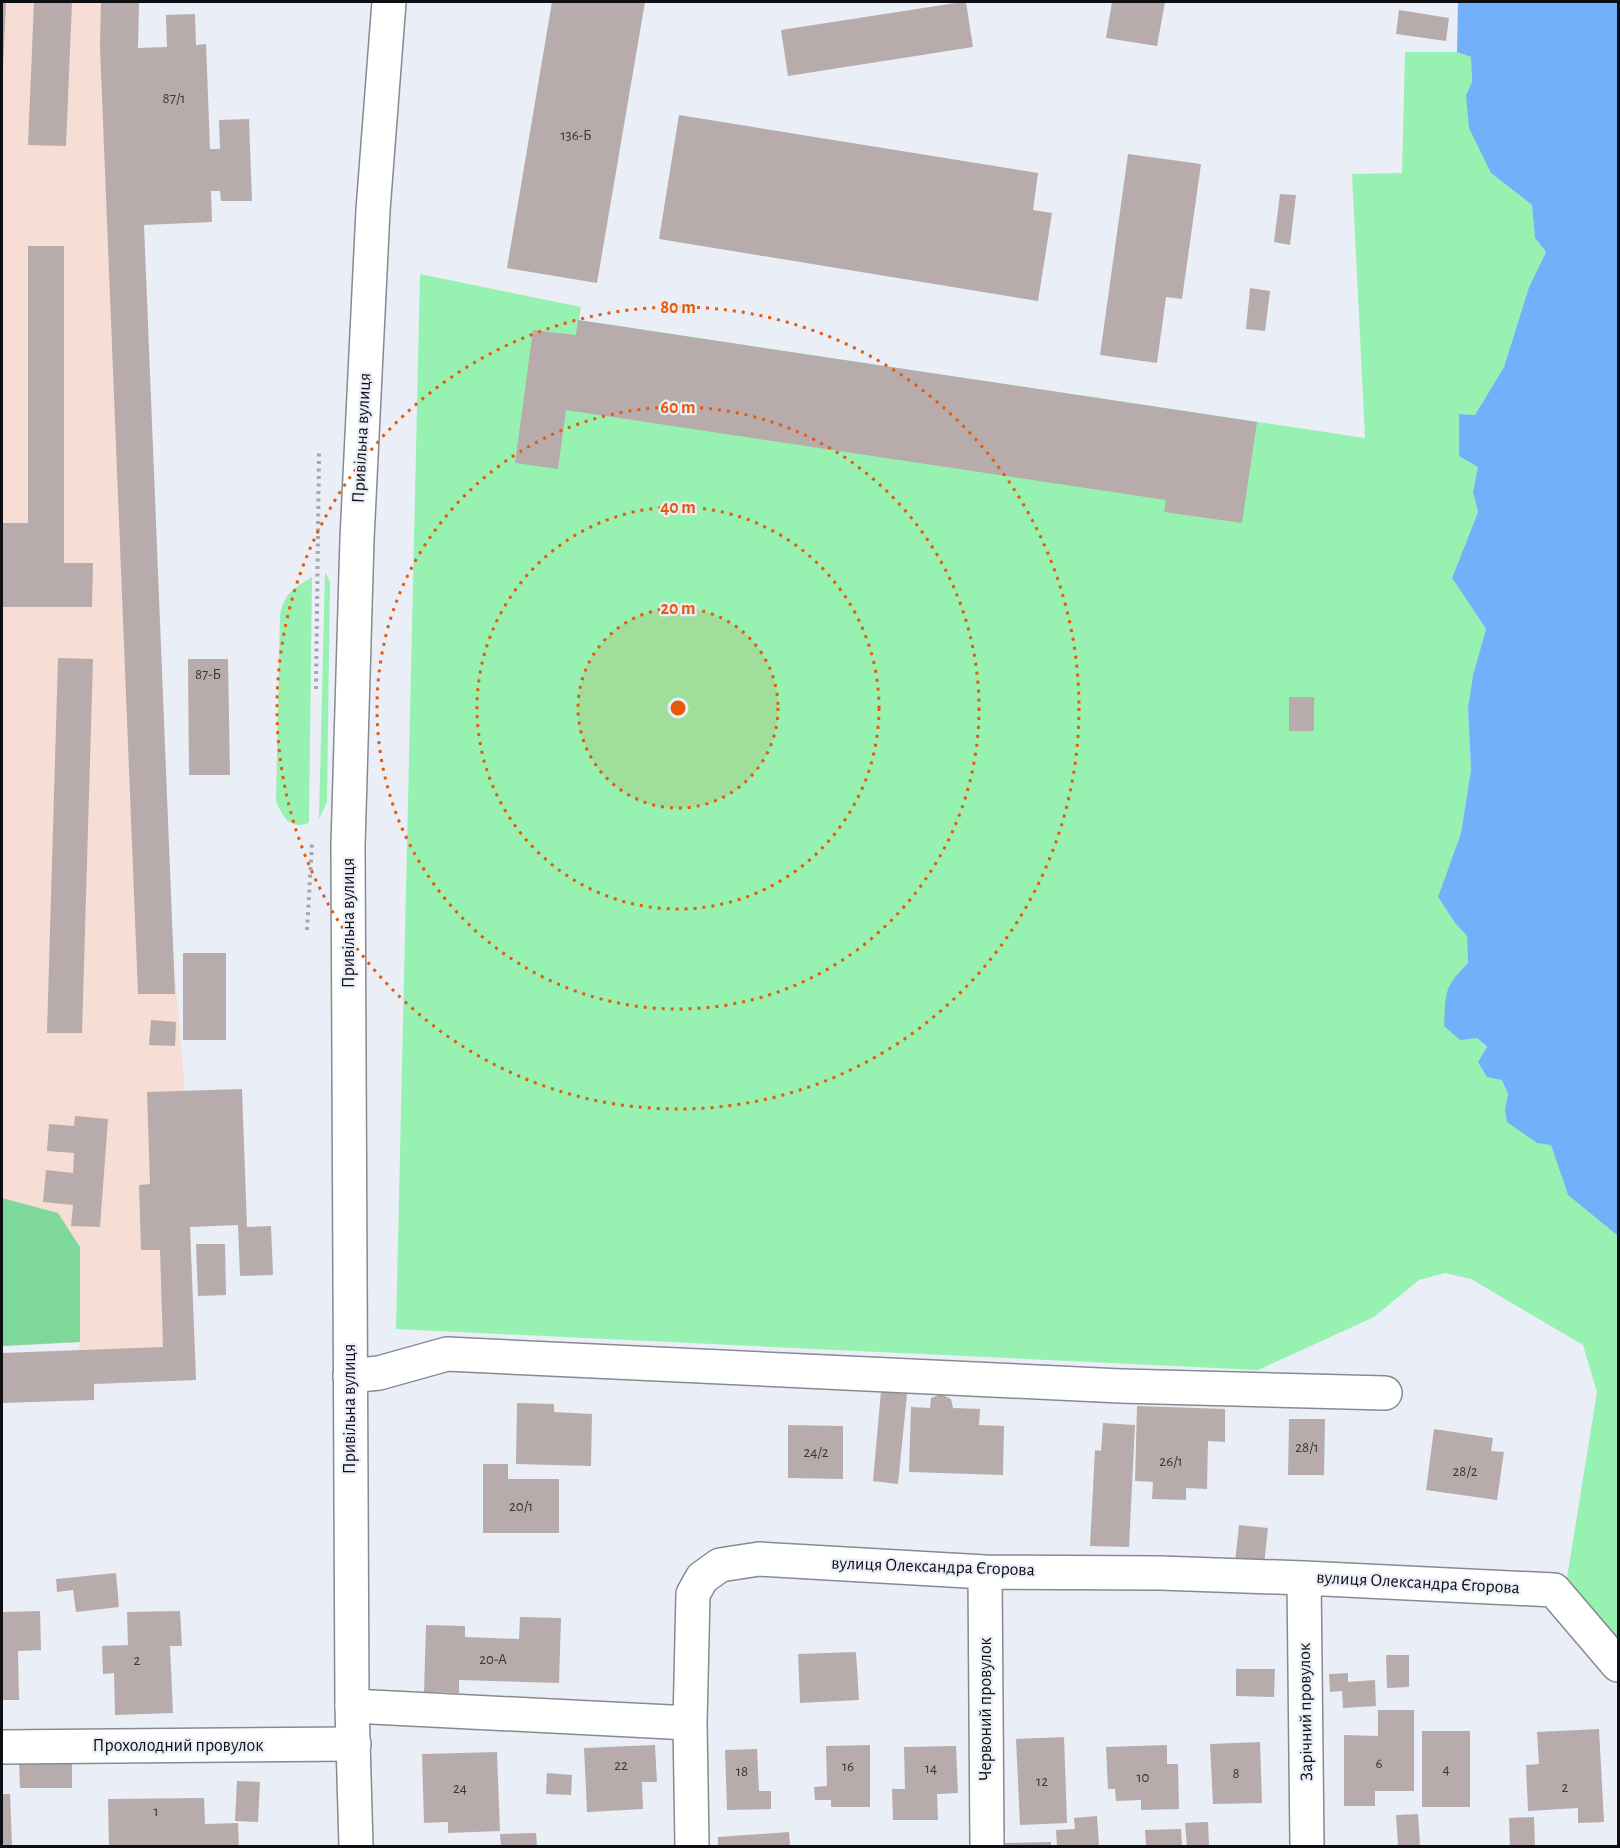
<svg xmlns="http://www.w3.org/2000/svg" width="1620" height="1848" font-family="'Alegreya Sans',sans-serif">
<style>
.industrial{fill:#f7ded5}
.green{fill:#97f1b1}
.forest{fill:#7dd899}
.water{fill:#72b0f9}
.building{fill:#b7acab}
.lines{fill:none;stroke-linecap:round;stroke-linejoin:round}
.minor-casing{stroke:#868a92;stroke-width:36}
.tertiary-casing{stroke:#868a92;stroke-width:36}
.path{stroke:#a4a7ae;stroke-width:4;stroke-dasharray:3 4.5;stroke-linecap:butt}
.minor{stroke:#fff;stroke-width:33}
.tertiary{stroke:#fff;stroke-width:33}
.ring{fill:none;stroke:#e8590c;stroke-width:3;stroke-dasharray:3 6}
.labels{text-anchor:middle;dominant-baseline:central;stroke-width:4.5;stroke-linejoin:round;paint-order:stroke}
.number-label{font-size:15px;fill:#383638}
.street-label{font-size:18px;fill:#0e0f12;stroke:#eaeef7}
.centre{fill:#e8590c;stroke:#eaeef7;stroke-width:3}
.ring-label{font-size:18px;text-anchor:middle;font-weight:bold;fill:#e8590c;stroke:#eaeef7;stroke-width:4.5;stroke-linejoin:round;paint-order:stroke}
</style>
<rect width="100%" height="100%" fill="#eaeef7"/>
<!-- industrial -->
<path class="industrial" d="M 2,2 L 139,2 L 138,48 L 144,225 L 171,931 L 185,1091 L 196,1380 L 94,1384 L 94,1400 L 69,1401 L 80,1342 L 2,1346 Z"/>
<!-- green -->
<path class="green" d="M 1405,52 L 1457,52 L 1471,57 L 1472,83 L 1466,95 L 1491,173 L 1532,205 L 1535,238 L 1546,252 L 1529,287 L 1504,367 L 1475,415 L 1460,414 L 1478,467 L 1473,492 L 1478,512 L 1452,578 L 1486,629 L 1473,675 L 1468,708 L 1471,770 L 1461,833 L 1438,897 L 1455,923 L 1467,936 L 1468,963 L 1457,974 L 1477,1038 L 1487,1048 L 1487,1077 L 1502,1079 L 1508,1094 L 1505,1109 L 1551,1145 L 1568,1195 L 1618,1236 L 1618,1680 L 1542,1582 L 1567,1578 L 1597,1392 L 1583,1345 L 1471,1279 L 1445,1273 L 1419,1280 L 1374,1317 L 1258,1370 L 396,1329 L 420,274 L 581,307 L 579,320 L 1365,438 L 1352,174 L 1402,173 Z
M 325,572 L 330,582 L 327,802 L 319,819 Z
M 312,577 L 309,823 C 289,830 283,817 276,801 L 280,615 C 285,592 293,589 312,577 Z"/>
<!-- forest -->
<path class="forest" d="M 2,1198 L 58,1213 L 80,1247 L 80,1342 L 2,1346 Z"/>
<!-- water -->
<path class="water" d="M 1458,2 L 1618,2 L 1618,1236 L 1568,1195 L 1551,1145 L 1537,1143 L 1507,1122 L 1505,1109 L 1508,1094 L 1502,1080 L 1487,1077 L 1478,1062 L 1487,1047 L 1477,1038 L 1460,1040 L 1444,1026 C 1446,993 1443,988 1468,963 L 1467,936 L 1455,923 L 1438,897 L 1461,833 L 1471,770 L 1468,708 L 1473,675 L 1486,629 L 1452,578 L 1478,512 L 1473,492 L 1478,467 L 1459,456 L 1459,414 L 1475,415 L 1504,367 L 1529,287 L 1546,252 L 1535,238 L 1532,205 L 1491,173 L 1469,128 L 1466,95 L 1472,82 L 1471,57 L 1457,52 Z"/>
<!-- building -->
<path class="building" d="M 2,2 L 6,2 L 3,70 L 2,70 Z
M 34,2 L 72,2 L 66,146 L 28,145 Z
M 101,2 L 139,2 L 138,48 L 167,47 L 166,15 L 195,14 L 196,45 L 206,44 L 210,149 L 220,149 L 219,120 L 249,119 L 252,201 L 221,201 L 220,191 L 211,191 L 212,222 L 144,225 L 175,994 L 138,994 L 100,47 Z
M 552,2 L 645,2 L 597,283 L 507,268 Z
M 962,2 L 966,2 L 973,47 L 788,76 L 781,30 Z
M 1112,2 L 1165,2 L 1157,46 L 1106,38 Z
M 1399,10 L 1449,18 L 1446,41 L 1396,34 Z
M 679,115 L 1038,173 L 1033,210 L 1052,213 L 1038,301 L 659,239 Z
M 1128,154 L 1201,164 L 1182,299 L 1166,297 L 1157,363 L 1100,355 Z
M 1280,194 L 1296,195 L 1290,245 L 1274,242 Z
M 28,246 L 64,246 L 64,563 L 93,563 L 92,607 L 2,607 L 2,523 L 28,523 Z
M 1250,288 L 1270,291 L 1265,331 L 1246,329 Z
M 578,320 L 1257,422 L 1242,523 L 1164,512 L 1166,500 L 566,410 L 558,469 L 515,463 L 533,330 L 576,335 Z
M 58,658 L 93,659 L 82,1033 L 47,1033 Z
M 188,659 L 228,659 L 230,775 L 189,775 Z
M 1289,697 L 1314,697 L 1314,731 L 1289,731 Z
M 183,953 L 226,953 L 226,1040 L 183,1040 Z
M 151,1020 L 176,1022 L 175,1046 L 149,1045 Z
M 242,1089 L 247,1227 L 271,1226 L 273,1275 L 240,1276 L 238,1225 L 190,1227 L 196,1380 L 94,1384 L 94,1400 L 2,1403 L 2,1353 L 163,1347 L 160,1250 L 141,1250 L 139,1185 L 150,1184 L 147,1092 Z
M 75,1116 L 108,1119 L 100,1227 L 71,1226 L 73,1205 L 43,1202 L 46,1170 L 73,1173 L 74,1153 L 47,1151 L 49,1124 L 74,1126 Z
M 196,1244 L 225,1244 L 226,1295 L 198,1296 Z
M 881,1391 L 907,1394 L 898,1484 L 873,1481 Z
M 941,1394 L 951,1399 L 953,1408 L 980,1409 L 979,1425 L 1004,1426 L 1003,1475 L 909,1472 L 911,1407 L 930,1408 L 931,1398 Z
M 517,1403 L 554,1404 L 554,1412 L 592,1414 L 591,1466 L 516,1464 Z
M 1137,1406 L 1225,1409 L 1225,1442 L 1208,1441 L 1207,1489 L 1186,1488 L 1186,1500 L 1152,1499 L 1153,1482 L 1135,1481 Z
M 1289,1419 L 1325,1419 L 1324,1475 L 1288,1475 Z
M 1103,1423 L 1135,1425 L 1129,1547 L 1090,1546 L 1095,1450 L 1101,1451 Z
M 788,1425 L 843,1426 L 843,1479 L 788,1478 Z
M 1434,1429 L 1493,1438 L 1491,1451 L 1504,1452 L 1497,1500 L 1426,1490 Z
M 483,1464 L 508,1464 L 508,1479 L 559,1479 L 559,1533 L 483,1533 Z
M 1239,1525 L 1268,1528 L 1264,1565 L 1235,1562 Z
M 116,1573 L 119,1607 L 76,1612 L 73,1590 L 57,1592 L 56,1579 Z
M 40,1611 L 41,1650 L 18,1651 L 19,1700 L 2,1700 L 2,1612 Z
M 180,1611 L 182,1646 L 170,1646 L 173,1713 L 115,1715 L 114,1673 L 103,1674 L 102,1646 L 128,1645 L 127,1612 Z
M 520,1617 L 561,1618 L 559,1683 L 459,1680 L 459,1693 L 424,1692 L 426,1625 L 465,1626 L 465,1637 L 519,1639 Z
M 856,1652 L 859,1700 L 800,1703 L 798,1654 Z
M 1386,1655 L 1409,1655 L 1409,1687 L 1387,1688 Z
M 1236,1669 L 1275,1669 L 1274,1697 L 1236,1696 Z
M 1348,1673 L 1348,1682 L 1375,1680 L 1376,1706 L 1343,1708 L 1342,1691 L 1330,1692 L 1329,1674 Z
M 1378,1710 L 1414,1710 L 1414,1791 L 1375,1791 L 1375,1806 L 1344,1806 L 1344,1735 L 1378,1736 Z
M 1599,1729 L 1604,1822 L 1578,1823 L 1578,1808 L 1528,1811 L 1526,1765 L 1539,1764 L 1537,1732 Z
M 1422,1731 L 1470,1731 L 1470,1807 L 1422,1807 Z
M 1064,1737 L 1067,1823 L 1020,1825 L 1016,1739 Z
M 1260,1742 L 1262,1803 L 1213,1804 L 1210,1744 Z
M 655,1745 L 657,1782 L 642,1782 L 643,1809 L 587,1812 L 584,1748 Z
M 870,1745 L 870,1807 L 831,1807 L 831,1800 L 815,1800 L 814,1787 L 827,1786 L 826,1746 Z
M 1167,1745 L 1167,1764 L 1178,1764 L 1179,1809 L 1141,1810 L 1141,1800 L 1116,1801 L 1115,1789 L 1108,1789 L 1106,1747 Z
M 956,1746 L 958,1793 L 937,1794 L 938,1820 L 893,1820 L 892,1789 L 905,1789 L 904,1747 Z
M 757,1749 L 759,1791 L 771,1791 L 771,1809 L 727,1810 L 725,1750 Z
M 497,1752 L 500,1831 L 448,1833 L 448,1822 L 424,1823 L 422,1754 Z
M 19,1762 L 72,1762 L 72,1788 L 20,1788 Z
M 547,1773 L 572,1775 L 571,1795 L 546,1794 Z
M 237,1781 L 260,1782 L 258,1822 L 235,1821 Z
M 2,1794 L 10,1794 L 12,1846 L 2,1846 Z
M 204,1798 L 205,1824 L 238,1823 L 239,1846 L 109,1846 L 108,1799 Z
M 1418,1814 L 1420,1846 L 1398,1846 L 1396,1815 Z
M 1097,1816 L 1099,1846 L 1057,1846 L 1056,1830 L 1075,1829 L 1074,1818 Z
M 1534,1817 L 1535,1846 L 1510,1846 L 1509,1818 Z
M 1208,1822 L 1209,1846 L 1187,1846 L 1185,1823 Z
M 1181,1829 L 1182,1846 L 1146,1846 L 1145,1830 Z
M 789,1832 L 790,1846 L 718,1846 L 718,1837 Z
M 536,1833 L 537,1846 L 501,1846 L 500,1834 Z
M 1051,1842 L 1051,1846 L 1005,1846 L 1005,1843 Z"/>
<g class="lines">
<defs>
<path id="minor" d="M 350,1376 L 379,1373 L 447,1354 L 1121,1386 L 1385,1393
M 985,1572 L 987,1846
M 1304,1578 L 1307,1846
M 352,1706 L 690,1723 L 693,1594 L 702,1578 L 720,1565 L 759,1559 L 985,1572 L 1160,1573 L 1304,1578 L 1554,1590 L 1618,1665
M 690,1723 L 692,1846
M 2,1747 L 354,1744"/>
<path id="tertiary" d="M 356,1846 L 352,1706 L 348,845 L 357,539 L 373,210 L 389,2"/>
</defs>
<!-- minor casing -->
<use href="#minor" class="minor-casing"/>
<!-- tertiary casing -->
<use href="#tertiary" class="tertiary-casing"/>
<!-- path -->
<path class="path" d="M 316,689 L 319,453
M 307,930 L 312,844"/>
<!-- minor -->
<use href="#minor" class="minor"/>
<!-- tertiary -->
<use href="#tertiary" class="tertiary"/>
</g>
<!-- distance rings -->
<circle cx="678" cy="708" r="100" fill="#e8590c" fill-opacity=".12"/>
<g class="ring">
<circle cx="678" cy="708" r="100"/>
<circle cx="678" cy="708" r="201"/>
<circle cx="678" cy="708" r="301"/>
<circle cx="678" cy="708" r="401"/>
</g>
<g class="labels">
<!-- number labels -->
<g class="number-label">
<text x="174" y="98">87/1</text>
<text x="576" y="135">136-Б</text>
<text x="208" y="674">87-Б</text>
<text x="1307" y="1447">28/1</text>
<text x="816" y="1452">24/2</text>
<text x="1171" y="1461">26/1</text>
<text x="1465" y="1471">28/2</text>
<text x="521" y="1506">20/1</text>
<text x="493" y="1659">20-А</text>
<text x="137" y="1660">2</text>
<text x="1379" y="1763">6</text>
<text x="621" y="1765">22</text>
<text x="848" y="1766">16</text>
<text x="931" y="1768">14</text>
<text x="1446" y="1769">4</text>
<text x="742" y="1771">18</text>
<text x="1236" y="1773">8</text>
<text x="1143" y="1777">10</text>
<text x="1042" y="1781">12</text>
<text x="1565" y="1787">2</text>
<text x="460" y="1788">24</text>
<text x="156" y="1811">1</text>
</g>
<!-- street labels -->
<g class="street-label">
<text transform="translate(362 438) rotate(-87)">Привільна вулиця</text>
<text transform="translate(349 923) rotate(-90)">Привільна вулиця</text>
<text transform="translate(350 1409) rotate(-90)">Привільна вулиця</text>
<text transform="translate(933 1567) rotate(2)">вулиця Олександра Єгорова</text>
<text transform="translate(1418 1583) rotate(3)">вулиця Олександра Єгорова</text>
<text transform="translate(986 1709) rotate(-90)">Червоний провулок</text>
<text transform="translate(1306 1712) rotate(-91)">Зарічний провулок</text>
<text x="178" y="1746">Прохолодний провулок</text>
</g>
</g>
<circle cx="678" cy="708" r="9" class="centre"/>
<g class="ring-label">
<text x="678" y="313">80 m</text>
<text x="678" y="413">60 m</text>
<text x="678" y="513">40 m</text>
<text x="678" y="614">20 m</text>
</g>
<!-- border -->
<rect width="1620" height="1848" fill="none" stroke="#0e0f12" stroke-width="6"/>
</svg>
